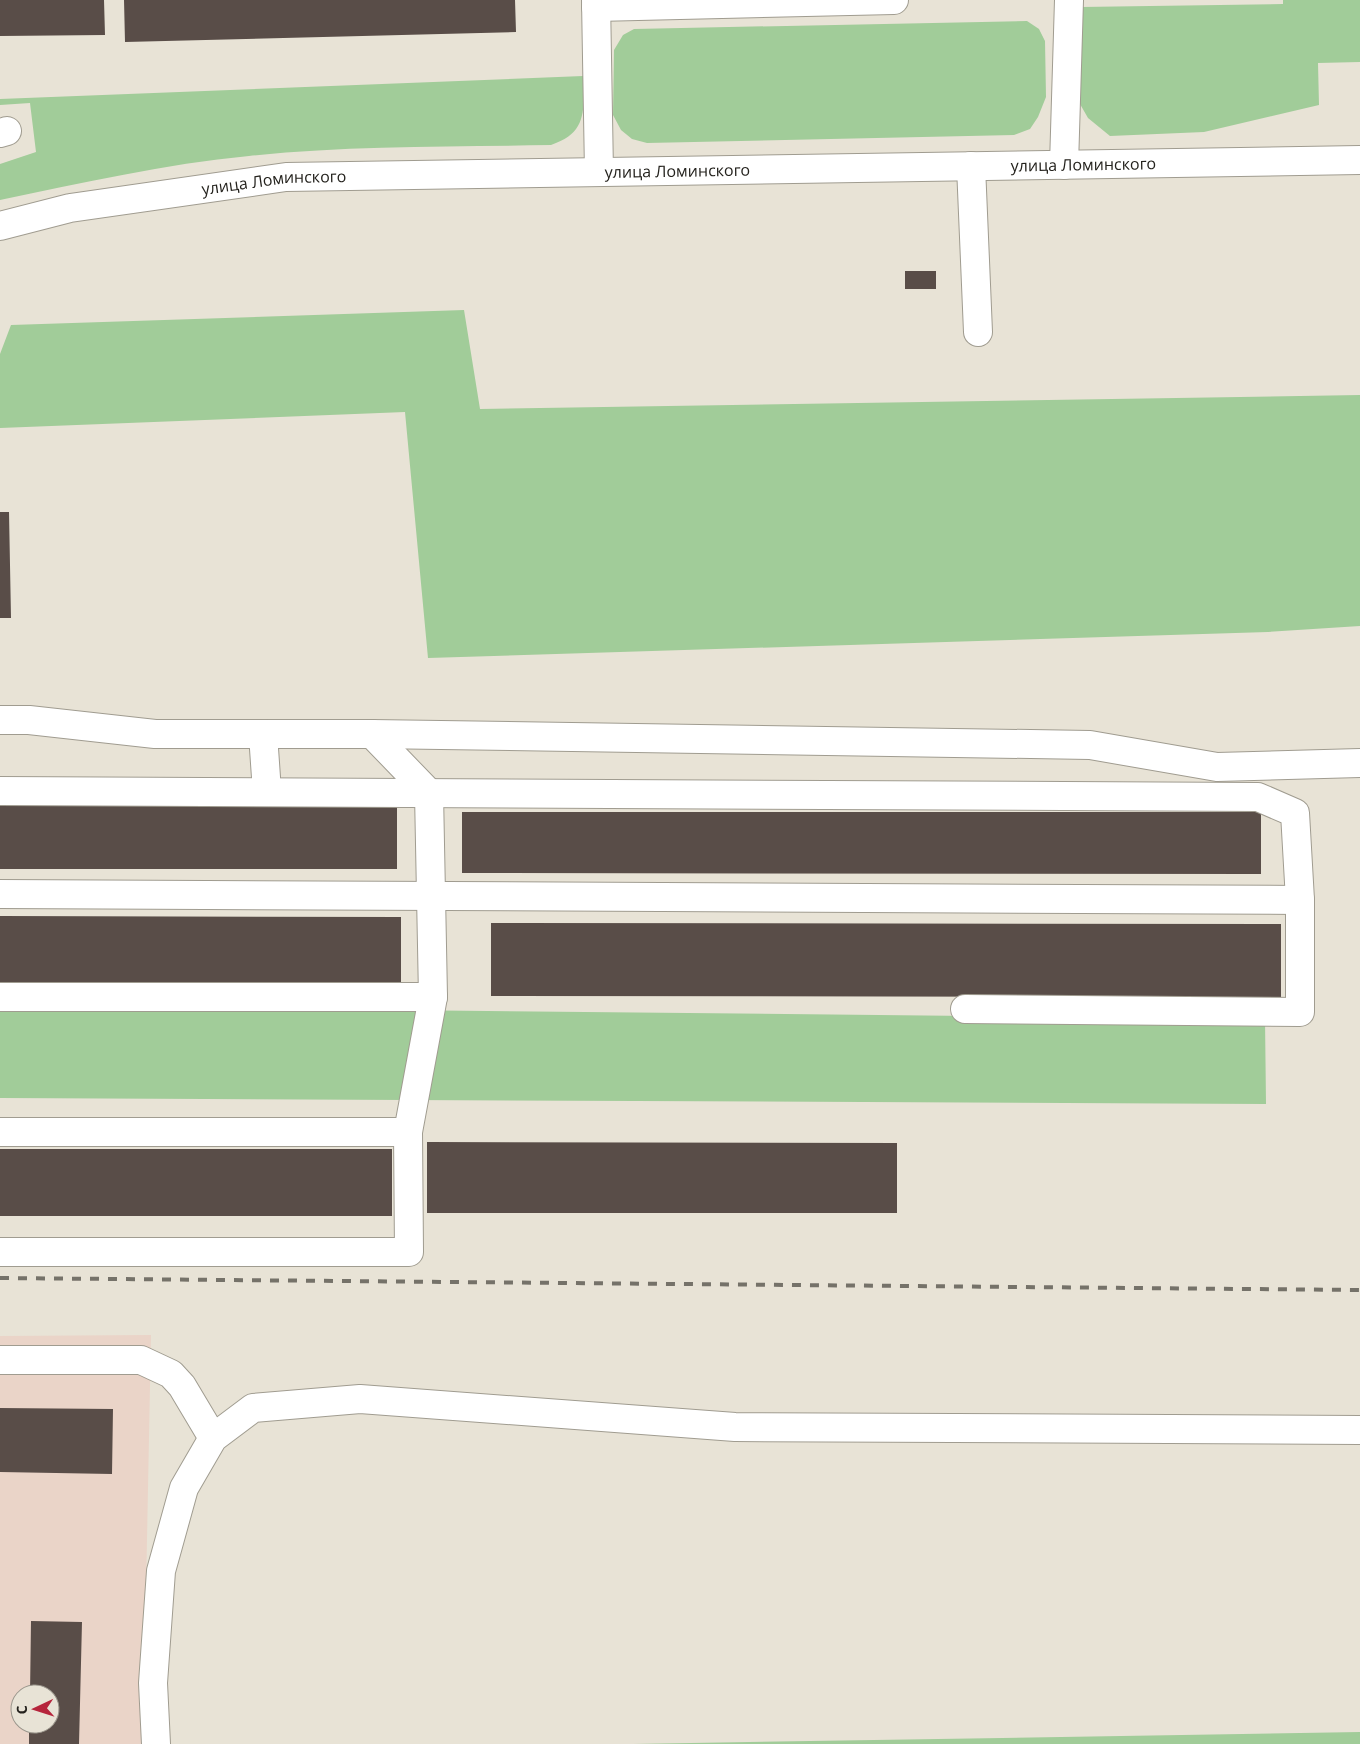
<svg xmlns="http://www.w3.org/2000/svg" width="1360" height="1744" font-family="'Open Sans',sans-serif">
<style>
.industrial{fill:#ead4c8;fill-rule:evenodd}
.green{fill:#a1cc99}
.building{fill:#594d48}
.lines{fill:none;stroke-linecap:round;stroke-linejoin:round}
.minor-casing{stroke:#a09c90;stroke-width:30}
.minor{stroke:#fff;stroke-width:28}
.rail{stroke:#757269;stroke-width:4;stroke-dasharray:9 9;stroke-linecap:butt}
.labels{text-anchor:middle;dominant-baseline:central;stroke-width:5;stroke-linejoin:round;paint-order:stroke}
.street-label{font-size:16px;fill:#24221d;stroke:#e8e3d6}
</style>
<rect width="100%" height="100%" fill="#e8e3d6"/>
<!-- industrial -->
<path class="industrial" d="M 151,1335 L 143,1744 L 0,1744 L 0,1336 ZM 20,1694 L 50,1694 L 50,1724 L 20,1724 Z"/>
<!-- green -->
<path class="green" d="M 1283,0 L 1360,0 L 1360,62 L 1318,63 L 1319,105 L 1204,132 L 1110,136 L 1088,118 L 1080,104 L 1081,7 L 1283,4 Z
M 1027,21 L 1039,29 L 1045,41 L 1046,97 L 1038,117 L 1030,129 L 1014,135 L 647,143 L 632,139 L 621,130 L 613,115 L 614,50 L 623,35 L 634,29 Z
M 583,76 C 584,109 588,133 551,145 C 451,147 349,145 249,156 C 165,164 82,183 0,200 L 0,164 L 36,152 L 30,103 L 0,105 L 0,99 Z
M 464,310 L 480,409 L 1360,395 L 1360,626 L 1268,632 L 428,658 L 405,412 L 0,428 L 0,354 L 11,325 Z
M 0,1006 L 1265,1019 L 1266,1104 L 0,1098 Z
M 1360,1732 L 1360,1744 L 633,1744 Z"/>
<!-- building -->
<path class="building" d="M 0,0 L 104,0 L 105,35 L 0,36 Z
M 124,0 L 515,0 L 516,32 L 125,42 Z
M 905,271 L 936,271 L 936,289 L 905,289 Z
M 0,512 L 9,512 L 11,618 L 0,618 Z
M 0,805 L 397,805 L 397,869 L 0,869 Z
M 462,812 L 1261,812 L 1261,874 L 462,873 Z
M 0,916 L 401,917 L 401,985 L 0,984 Z
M 491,923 L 1281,924 L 1281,997 L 491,996 Z
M 427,1142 L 897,1143 L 897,1213 L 427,1213 Z
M 0,1149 L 392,1149 L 392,1216 L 0,1216 Z
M 0,1408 L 113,1409 L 112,1474 L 0,1472 Z
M 31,1621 L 82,1622 L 79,1744 L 29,1744 L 29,1724 L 50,1724 L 50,1694 L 30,1694 Z"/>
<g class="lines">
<defs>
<g id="minor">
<path d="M 596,0 L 599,172"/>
<path d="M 596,7 L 894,0"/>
<path d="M 0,133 L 7,131"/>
<path d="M 1064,165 L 1069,0"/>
<path d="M 971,166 L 978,332"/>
<path id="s1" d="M 0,226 L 70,208 L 286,177 L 1360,160"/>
<path d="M 0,720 L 29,720 L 155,734 L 372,734 L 1090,745 L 1217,767 L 1360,763"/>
<path d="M 263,734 L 267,792"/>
<path d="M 0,791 L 1258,797 L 1295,813 L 1300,900 L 1300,1012 L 965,1009"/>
<path d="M 0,894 L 1300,900"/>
<path d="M 0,997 L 433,997 L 429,793 L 372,734"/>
<path d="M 0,1132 L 408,1132"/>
<path d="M 0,1252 L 409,1252 L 408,1132 L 433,997"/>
<path d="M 0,1360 L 141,1360 L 171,1374 L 182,1386 L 213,1438"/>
<path d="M 156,1744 L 153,1683 L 161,1571 L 184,1488 L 213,1438 L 253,1408 L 360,1399 L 735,1427 L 1360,1430"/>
</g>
</defs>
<!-- minor casing -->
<use href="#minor" class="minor-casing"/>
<!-- minor -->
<use href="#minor" class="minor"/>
<!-- rail -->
<path class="rail" d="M 0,1278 L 1360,1290"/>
</g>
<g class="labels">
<!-- street labels -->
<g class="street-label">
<text stroke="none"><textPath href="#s1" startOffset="1088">улица Ломинского</textPath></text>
<text stroke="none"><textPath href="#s1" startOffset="682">улица Ломинского</textPath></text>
<text stroke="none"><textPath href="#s1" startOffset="278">улица Ломинского</textPath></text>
</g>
</g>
<!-- north arrow -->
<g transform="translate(35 1709) rotate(266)"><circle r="24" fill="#e8e3d6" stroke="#9a968c"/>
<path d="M0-4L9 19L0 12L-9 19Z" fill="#b6243b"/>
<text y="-8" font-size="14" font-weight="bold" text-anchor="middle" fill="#24221d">С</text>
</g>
</svg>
